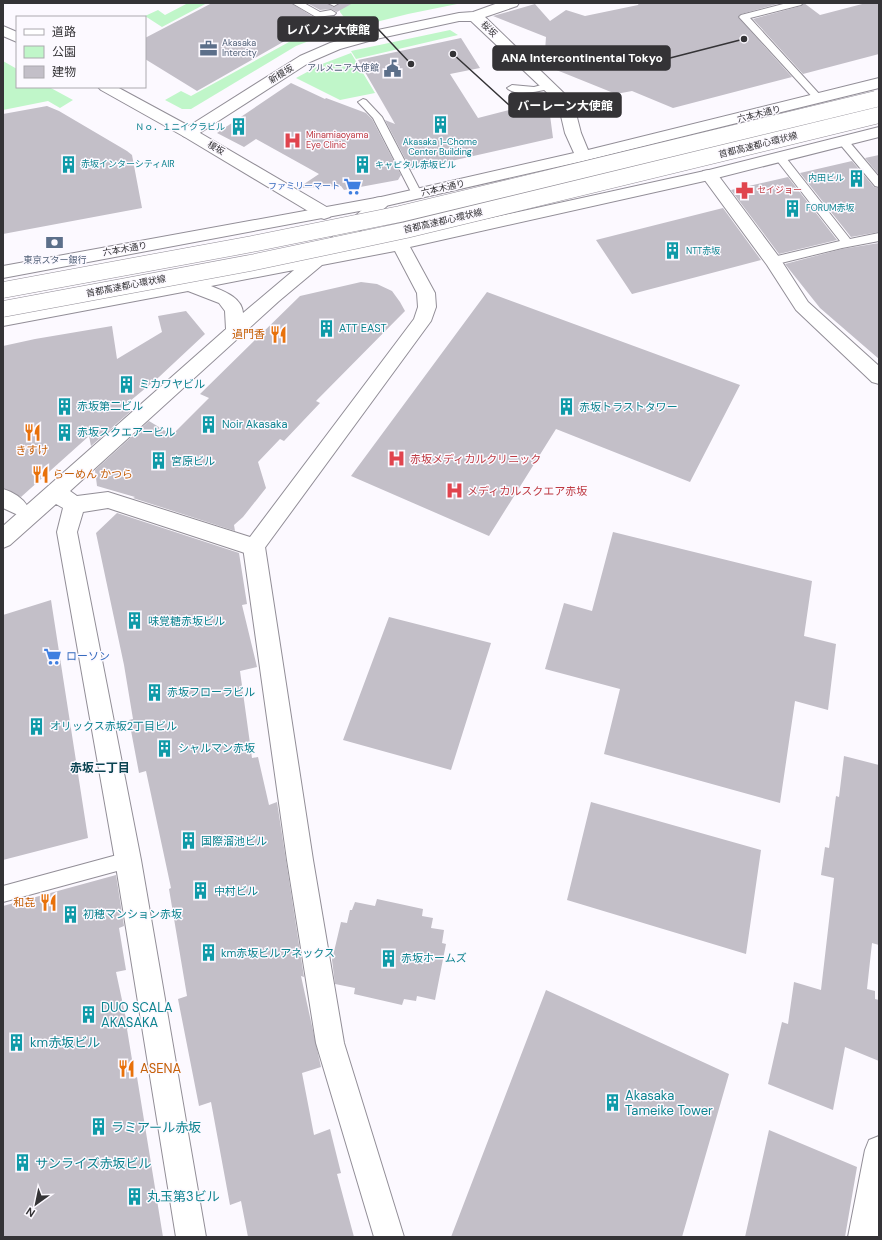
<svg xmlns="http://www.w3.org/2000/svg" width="882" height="1240" font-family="'DM Sans','Noto Sans JP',sans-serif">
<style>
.green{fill:#c0f6c9}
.building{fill:#c3bfc8}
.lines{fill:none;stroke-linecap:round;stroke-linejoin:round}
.lane-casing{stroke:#928e97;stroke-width:2}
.street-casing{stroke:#928e97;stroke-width:2}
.secondary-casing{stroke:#928e97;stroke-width:2}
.lane{fill:#fff;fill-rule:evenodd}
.street{fill:#fff;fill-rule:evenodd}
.secondary{fill:#fff;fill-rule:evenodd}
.highway-bridge-casing{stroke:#928e97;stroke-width:17;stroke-linecap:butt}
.highway-bridge{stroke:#fff;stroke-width:16}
.labels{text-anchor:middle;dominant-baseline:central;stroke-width:3;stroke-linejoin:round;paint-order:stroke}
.far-street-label{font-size:9px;fill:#343336;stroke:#fcf9ff}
.far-service-label{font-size:9px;fill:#4e5e75;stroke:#fcf9ff;text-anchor:start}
.far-culture-label{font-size:9px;fill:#0d838f;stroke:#fcf9ff;text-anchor:start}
.far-health-label{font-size:9px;fill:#be3a42;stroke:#fcf9ff;text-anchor:start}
.far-shop-label{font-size:9px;fill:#366cbe;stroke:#fcf9ff;text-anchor:end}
.culture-label{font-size:11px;fill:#0d838f;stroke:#fcf9ff;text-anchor:start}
.food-label{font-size:11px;fill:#c56008;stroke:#fcf9ff;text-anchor:end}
.health-label{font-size:11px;fill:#be3a42;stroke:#fcf9ff;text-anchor:start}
.shop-label{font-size:11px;fill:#366cbe;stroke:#fcf9ff;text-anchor:start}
.neighbourhood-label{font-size:12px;font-weight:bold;fill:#0b4452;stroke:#fcf9ff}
.near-culture-label{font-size:13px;fill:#0d838f;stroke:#fcf9ff;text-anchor:start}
.near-food-label{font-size:13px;fill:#c56008;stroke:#fcf9ff;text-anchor:start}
.leader{fill:none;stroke:#343336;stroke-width:1.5}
.callout-dot{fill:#343336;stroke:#fcf9ff;stroke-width:1.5}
.callout{fill:#343336;stroke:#343336;stroke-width:1.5}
.callout-label{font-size:12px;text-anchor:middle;font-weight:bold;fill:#fff}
</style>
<rect width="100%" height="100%" fill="#fcf9ff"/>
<!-- green -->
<path class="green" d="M 188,3 L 207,3 L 162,27 L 145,16 L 158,10 L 165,15 Z
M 340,3 L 462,3 L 408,14 L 352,28 L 340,12 Z
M 327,21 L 335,31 L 296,46 L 191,109 L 182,109 L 165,100 L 181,91 L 191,96 Z
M 450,30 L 458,35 L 356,59 L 351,51 Z
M 351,53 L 375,93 L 340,100 L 296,78 L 322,64 Z
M 3,61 L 17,69 L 17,87 L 49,87 L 73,100 L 60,108 L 48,101 L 3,110 Z"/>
<!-- building -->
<path class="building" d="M 212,3 L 291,3 L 315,18 L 327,17 L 197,91 L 145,59 L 145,38 Z
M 307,3 L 327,3 L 333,7 L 340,3 L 353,3 L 337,12 L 331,9 L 320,10 Z
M 639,3 L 781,3 L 741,14 L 738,17 L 792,77 L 673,108 L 632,91 L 616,94 L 544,65 L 546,37 L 493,16 L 535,4 L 550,21 L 566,10 L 585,16 L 638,5 Z
M 804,3 L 820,15 L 866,3 L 879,3 L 879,54 L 803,74 L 753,19 L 801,6 Z
M 461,38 L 480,68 L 450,74 L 478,118 L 548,100 L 553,138 L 411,170 L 385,120 L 395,124 L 358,60 Z
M 291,83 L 325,99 L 326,98 L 366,113 L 372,119 L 401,175 L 398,180 L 344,190 L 341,186 L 298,188 L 319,174 L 256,139 L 244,147 L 217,133 Z
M 47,106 L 59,111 L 127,151 L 132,155 L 142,208 L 3,234 L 3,114 Z
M 879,155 L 879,175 L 865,158 Z
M 852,161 L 874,187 L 879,188 L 879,232 L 851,237 L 800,173 Z
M 788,177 L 837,240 L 779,254 L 731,190 Z
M 723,208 L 761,260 L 632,294 L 596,240 Z
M 879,243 L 879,359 L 820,308 L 785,264 L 842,249 Z
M 361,282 L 377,284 L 392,291 L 400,302 L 405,311 L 316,401 L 320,403 L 284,441 L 280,439 L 258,462 L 266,488 L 243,517 L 234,525 L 235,531 L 133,498 L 135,497 L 97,486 L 95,470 L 149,421 L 172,435 L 209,398 L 200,394 L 300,296 Z
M 487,292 L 740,385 L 690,482 L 556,429 L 489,536 L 351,476 Z
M 186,311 L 205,334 L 159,377 L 124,406 L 131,411 L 91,446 L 89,436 L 21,497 L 3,488 L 3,346 L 35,339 L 112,326 L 117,359 L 162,332 L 158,316 Z
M 117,513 L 239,553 L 247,604 L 242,605 L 257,667 L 240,671 L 252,758 L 258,757 L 269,805 L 277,802 L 304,977 L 301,976 L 321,1067 L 302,1073 L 314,1135 L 330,1129 L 341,1173 L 337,1174 L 354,1237 L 248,1237 L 241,1201 L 230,1205 L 211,1102 L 199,1106 L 178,999 L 187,996 L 169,889 L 171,888 L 146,771 L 139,773 L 129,720 L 133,719 L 124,665 L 96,533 Z
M 613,532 L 812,581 L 804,636 L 836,644 L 828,710 L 795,701 L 780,803 L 604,754 L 620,689 L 545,669 L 564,603 L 592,611 Z
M 51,600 L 88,838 L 3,860 L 3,615 Z
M 389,617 L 491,643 L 451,770 L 343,740 Z
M 844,756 L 879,765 L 879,945 L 872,943 L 867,989 L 875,991 L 875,999 L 879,1000 L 879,1061 L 845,1047 L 833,1110 L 768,1084 L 782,1022 L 788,1024 L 794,982 L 821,990 L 834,878 L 821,875 L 825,847 L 829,848 L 836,796 L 839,797 Z
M 591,802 L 761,850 L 746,954 L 567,900 Z
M 116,875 L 124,926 L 119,928 L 126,970 L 116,972 L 128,1028 L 127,1029 L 135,1078 L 137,1077 L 163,1237 L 3,1237 L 3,906 Z
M 377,899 L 423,909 L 422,916 L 433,918 L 431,928 L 444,930 L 442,943 L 446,944 L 435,1000 L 417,996 L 416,1001 L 404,999 L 402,1005 L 354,994 L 355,988 L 335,984 L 332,960 L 341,922 L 347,923 L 350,910 L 352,910 L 355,902 L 375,906 Z
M 546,990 L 729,1074 L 682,1237 L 451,1237 Z
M 769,1130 L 857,1167 L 845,1237 L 745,1237 Z"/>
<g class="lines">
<defs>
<path id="lane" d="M 292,3 L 304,3 L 320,12 L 331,10 L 336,13 L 334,15 L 316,17 Z
M 328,3 L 339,3 L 334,6 Z
M 787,3 L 803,3 L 801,5 L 750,18 L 822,97 L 824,99 L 822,101 L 816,101 L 739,17 L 741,15 Z
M 549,83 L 554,86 L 552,88 C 541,91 516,97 507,88 L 512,85 L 534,87 Z
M 363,99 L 366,100 L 382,117 L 422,194 L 421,196 L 417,197 L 412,194 L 373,118 L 358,102 Z
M 843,138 L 847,139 L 879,177 L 879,187 L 875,186 L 839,143 L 838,141 Z
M 779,153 L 783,154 L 850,239 L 879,233 L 879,241 L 842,248 L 773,265 L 769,264 L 767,261 L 769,258 L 840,241 L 775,158 L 774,156 Z
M 128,852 L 134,855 L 136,860 L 134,865 L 128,868 L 3,902 L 3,886 Z"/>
<path id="street" d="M 189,128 L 195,130 L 330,209 L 332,213 L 330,217 L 324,219 L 318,217 L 183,136 L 181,133 L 183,130 Z
M 709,170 L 715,171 L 779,257 L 808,302 L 879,366 L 879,384 L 872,382 L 796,310 L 767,265 L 701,175 L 703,171 Z
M 381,197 L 387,198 L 389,202 L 387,206 L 330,258 L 324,260 L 318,258 L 315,254 L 318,250 L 375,198 Z
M 3,489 C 13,492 23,498 28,507 L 25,513 L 18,515 L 3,508 Z
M 254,538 L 261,541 L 265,547 L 313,860 L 344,1043 L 404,1237 L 374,1237 L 316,1043 L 287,860 L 243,547 L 247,541 Z
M 879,1136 L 878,1237 L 848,1237 L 865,1150 L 869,1140 Z"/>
<path id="secondary" d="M 498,3 L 519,3 L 517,6 L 485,17 L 570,99 L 573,102 L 581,133 L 588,150 L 879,78 L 879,88 L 583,161 L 381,207 L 3,278 L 3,266 L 381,197 L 574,153 L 565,133 L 558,103 L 471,21 L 459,21 L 376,39 L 340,49 L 310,62 L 195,136 L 189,138 L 183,136 L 101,90 L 98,87 L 117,87 L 189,126 L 300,56 L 330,43 L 373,31 L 459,13 L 473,12 Z
M 3,26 L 17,32 L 17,42 L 3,36 Z
M 802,121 L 808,123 L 810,126 L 808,129 L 710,152 L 704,151 L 702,147 L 704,143 Z
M 879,127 L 879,137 L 709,180 L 410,247 L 435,293 L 436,307 L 431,321 L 261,553 L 254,556 L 108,508 L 83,512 L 77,532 L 141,860 L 206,1237 L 176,1237 L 115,860 L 57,532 L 63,508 L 56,504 L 10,545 L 3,548 L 3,526 L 226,329 L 225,311 L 219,303 L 188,291 L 3,326 L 3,314 L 400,238 L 709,170 ZM 395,251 L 417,293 L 418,307 L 414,319 L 250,537 L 108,492 L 77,496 L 70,491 L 279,301 L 322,265 ZM 294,270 L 243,313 C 242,297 223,291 211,286 Z"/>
</defs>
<!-- lane casing -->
<use href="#lane" class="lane-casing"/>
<!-- street casing -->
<use href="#street" class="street-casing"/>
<!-- secondary casing -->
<use href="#secondary" class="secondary-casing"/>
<!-- lane -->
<use href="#lane" class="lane"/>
<!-- street -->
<use href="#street" class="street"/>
<!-- secondary -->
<use href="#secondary" class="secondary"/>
<defs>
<path id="highway-bridge" d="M 3,290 L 252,244 L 400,214 L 876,99
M 3,309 L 255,262 L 406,230 L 879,115"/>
</defs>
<!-- highway-bridge casing -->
<use href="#highway-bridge" class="highway-bridge-casing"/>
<!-- highway-bridge -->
<use href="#highway-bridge" class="highway-bridge"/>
</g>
<!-- icons -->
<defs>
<symbol id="office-bare" viewBox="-9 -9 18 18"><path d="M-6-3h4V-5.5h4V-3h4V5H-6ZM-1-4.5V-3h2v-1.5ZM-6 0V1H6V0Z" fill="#5c6f8a" stroke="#fcf9ff" stroke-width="2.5" paint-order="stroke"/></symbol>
<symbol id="civic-bare" viewBox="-9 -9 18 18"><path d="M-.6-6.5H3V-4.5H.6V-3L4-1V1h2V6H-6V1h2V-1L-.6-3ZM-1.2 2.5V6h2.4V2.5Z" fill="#5c6f8a" stroke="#fcf9ff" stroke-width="2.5" paint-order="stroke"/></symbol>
<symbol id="building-bare" viewBox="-9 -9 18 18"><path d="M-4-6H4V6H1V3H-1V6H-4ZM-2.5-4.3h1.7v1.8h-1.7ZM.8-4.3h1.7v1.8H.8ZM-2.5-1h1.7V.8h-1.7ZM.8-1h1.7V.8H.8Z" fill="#0f9aa8" stroke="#fcf9ff" stroke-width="2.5" paint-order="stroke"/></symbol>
<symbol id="hospital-bare" viewBox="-9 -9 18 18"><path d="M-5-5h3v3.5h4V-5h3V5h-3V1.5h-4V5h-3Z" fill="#e0444e" stroke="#fcf9ff" stroke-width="2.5" paint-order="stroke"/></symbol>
<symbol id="supermarket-bare" viewBox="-9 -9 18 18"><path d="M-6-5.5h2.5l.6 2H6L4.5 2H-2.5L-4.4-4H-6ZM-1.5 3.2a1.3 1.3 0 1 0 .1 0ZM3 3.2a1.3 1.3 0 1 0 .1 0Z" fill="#3f7fe0" stroke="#fcf9ff" stroke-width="2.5" paint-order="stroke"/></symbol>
<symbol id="pharmacy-bare" viewBox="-9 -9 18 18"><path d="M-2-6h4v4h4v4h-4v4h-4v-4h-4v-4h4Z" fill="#e0444e" stroke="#fcf9ff" stroke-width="2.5" paint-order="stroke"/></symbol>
<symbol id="bank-bare" viewBox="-9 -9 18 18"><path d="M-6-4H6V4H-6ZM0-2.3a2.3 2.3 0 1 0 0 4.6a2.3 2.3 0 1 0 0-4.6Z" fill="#5c6f8a" stroke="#fcf9ff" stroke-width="2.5" paint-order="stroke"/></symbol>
<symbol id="restaurant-bare" viewBox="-9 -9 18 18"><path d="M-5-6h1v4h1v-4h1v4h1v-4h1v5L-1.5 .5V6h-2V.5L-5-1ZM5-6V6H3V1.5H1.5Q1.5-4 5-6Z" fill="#e8710a" stroke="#fcf9ff" stroke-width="2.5" paint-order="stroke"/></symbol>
</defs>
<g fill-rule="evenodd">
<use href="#office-bare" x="196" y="36" width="25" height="25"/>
<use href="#civic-bare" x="380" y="56" width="25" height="25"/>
<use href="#building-bare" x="428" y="112" width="25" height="25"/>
<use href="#building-bare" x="226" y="114" width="25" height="25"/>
<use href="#hospital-bare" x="280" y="128" width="25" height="25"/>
<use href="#building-bare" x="56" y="152" width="25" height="25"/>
<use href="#building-bare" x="350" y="152" width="25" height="25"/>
<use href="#building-bare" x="844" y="166" width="25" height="25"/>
<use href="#supermarket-bare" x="340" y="174" width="25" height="25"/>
<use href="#pharmacy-bare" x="732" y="178" width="25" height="25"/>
<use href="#building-bare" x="780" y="196" width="25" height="25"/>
<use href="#bank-bare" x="42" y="230" width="25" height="25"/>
<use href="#building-bare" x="660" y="238" width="25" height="25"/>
<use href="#building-bare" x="314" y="316" width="25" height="25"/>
<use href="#restaurant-bare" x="266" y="322" width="25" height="25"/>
<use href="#building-bare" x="114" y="372" width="25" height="25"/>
<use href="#building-bare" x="52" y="394" width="25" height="25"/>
<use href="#building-bare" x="554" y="394" width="25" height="25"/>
<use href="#building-bare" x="196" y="412" width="25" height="25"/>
<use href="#restaurant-bare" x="20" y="420" width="25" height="25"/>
<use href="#building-bare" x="52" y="420" width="25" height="25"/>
<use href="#hospital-bare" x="384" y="446" width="25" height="25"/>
<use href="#building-bare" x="146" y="448" width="25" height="25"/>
<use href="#restaurant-bare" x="28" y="462" width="25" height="25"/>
<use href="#hospital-bare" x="442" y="478" width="25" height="25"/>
<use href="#building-bare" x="122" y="608" width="25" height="25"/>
<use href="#supermarket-bare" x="40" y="644" width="25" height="25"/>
<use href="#building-bare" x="142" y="680" width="25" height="25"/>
<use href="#building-bare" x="24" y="714" width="25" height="25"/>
<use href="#building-bare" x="152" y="736" width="25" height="25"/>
<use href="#building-bare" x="176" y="828" width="25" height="25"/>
<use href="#building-bare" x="188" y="878" width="25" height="25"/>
<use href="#restaurant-bare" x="36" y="890" width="25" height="25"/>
<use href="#building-bare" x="58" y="902" width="25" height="25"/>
<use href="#building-bare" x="196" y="940" width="25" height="25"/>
<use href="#building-bare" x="376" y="946" width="25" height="25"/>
<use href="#building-bare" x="76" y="1002" width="25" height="25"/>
<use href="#building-bare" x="4" y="1030" width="25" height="25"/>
<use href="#restaurant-bare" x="114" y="1056" width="25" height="25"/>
<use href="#building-bare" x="600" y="1090" width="25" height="25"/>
<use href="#building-bare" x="86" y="1114" width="25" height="25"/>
<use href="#building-bare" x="10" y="1150" width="25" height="25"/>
<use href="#building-bare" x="122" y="1184" width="25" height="25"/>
</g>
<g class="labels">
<!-- far-street labels -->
<g class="far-street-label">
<text transform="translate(489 29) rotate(44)">桜坂</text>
<text transform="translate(281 74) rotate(-32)">新榎坂</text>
<text transform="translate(759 114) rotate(-14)">六本木通り</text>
<text transform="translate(758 145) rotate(-14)">首都高速都心環状線</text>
<text transform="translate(216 148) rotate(31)">榎坂</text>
<text transform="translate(443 188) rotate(-13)">六本木通り</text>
<text transform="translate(443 221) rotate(-13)">首都高速都心環状線</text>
<text transform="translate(125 249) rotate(-10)">六本木通り</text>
<text transform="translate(126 286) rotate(-11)">首都高速都心環状線</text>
</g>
<!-- far-service labels -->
<g class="far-service-label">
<text x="222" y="43">Akasaka<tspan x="222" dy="10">Intercity</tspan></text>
<text x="379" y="68" text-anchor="end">アルメニア大使館</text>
<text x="55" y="260" text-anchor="middle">東京スター銀行</text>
</g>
<!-- far-culture labels -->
<g class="far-culture-label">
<text x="225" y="127" text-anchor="end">Ｎｏ．１ニイクラビル</text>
<text x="440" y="142" text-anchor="middle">Akasaka 1-Chome<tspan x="440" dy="10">Center Building</tspan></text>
<text x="81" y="164">赤坂インターシティAIR</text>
<text x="375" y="165">キャピタル赤坂ビル</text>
<text x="844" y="178" text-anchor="end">内田ビル</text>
<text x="806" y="208">FORUM赤坂</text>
<text x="686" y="251">NTT赤坂</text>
</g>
<!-- far-health labels -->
<g class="far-health-label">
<text x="306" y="135">Minamiaoyama<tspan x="306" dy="10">Eye Clinic</tspan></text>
<text x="757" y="190">セイジョー</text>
</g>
<!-- far-shop labels -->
<g class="far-shop-label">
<text x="340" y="186">ファミリーマート</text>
</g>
<!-- culture labels -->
<g class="culture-label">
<text x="339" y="328">ATT EAST</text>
<text x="139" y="384">ミカワヤビル</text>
<text x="77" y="406">赤坂第二ビル</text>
<text x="579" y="407">赤坂トラストタワー</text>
<text x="222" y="424">Noir Akasaka</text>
<text x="77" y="432">赤坂スクエアービル</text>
<text x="171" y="461">宮原ビル</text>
<text x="148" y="621">味覚糖赤坂ビル</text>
<text x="167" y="692">赤坂フローラビル</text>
<text x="50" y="726">オリックス赤坂2丁目ビル</text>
<text x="178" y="748">シャルマン赤坂</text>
<text x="201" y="841">国際溜池ビル</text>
<text x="214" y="891">中村ビル</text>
<text x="83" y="914">初穂マンション赤坂</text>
<text x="221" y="953">km赤坂ビルアネックス</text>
<text x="401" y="958">赤坂ホームズ</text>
</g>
<!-- food labels -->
<g class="food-label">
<text x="265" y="334">過門香</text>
<text x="32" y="450" text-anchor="middle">きすけ</text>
<text x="53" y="474" text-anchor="start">らーめん かつら</text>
<text x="35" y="902">和㐂</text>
</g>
<!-- health labels -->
<g class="health-label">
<text x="410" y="459">赤坂メディカルクリニック</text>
<text x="467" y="491">メディカルスクエア赤坂</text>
</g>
<!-- shop labels -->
<g class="shop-label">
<text x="66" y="656">ローソン</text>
</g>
<!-- neighbourhood labels -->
<g class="neighbourhood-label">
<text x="100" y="768">赤坂二丁目</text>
</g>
<!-- near-culture labels -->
<g class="near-culture-label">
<text x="101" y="1007">DUO SCALA<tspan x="101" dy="15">AKASAKA</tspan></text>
<text x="30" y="1042">km赤坂ビル</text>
<text x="625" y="1095">Akasaka<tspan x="625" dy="15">Tameike Tower</tspan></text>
<text x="111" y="1127">ラミアール赤坂</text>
<text x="35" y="1163">サンライズ赤坂ビル</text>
<text x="147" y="1196">丸玉第3ビル</text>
</g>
<!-- near-food labels -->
<g class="near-food-label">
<text x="140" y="1068">ASENA</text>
</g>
</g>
<!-- callouts -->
<path class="leader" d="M411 64L378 29M744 39L670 58M453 54L509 105"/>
<g class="callout-dot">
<circle cx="411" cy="64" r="4"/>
<circle cx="744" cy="39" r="4"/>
<circle cx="453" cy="54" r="4"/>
</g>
<g class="callout">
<rect x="278" y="17" width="100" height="24" rx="4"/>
<rect x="493" y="46" width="177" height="24" rx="4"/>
<rect x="509" y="93" width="112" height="24" rx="4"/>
</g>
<g class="callout-label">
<text x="328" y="34">レバノン大使館</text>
<text x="582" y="62">ANA Intercontinental Tokyo</text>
<text x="565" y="110">バーレーン大使館</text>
</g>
<!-- border -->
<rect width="882" height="1240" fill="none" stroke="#343336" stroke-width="8"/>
<!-- legend -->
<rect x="16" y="16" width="130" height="72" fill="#fcf9ff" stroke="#acaaaf"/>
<rect x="24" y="29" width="20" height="6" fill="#ffffff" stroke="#acaaaf"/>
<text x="52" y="36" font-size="12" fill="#343336">道路</text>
<rect x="24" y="46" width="20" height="12" fill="#c0f6c9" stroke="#acaaaf"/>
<text x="52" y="56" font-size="12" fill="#343336">公園</text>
<rect x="24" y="66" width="20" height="12" fill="#c3bfc8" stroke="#acaaaf"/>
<text x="52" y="76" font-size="12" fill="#343336">建物</text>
<!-- north arrow -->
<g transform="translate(36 1204) rotate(213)" stroke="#fcf9ff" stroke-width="3" paint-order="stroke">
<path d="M0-3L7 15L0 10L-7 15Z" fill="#343336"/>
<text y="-6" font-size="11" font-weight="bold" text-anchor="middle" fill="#343336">N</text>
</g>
</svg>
